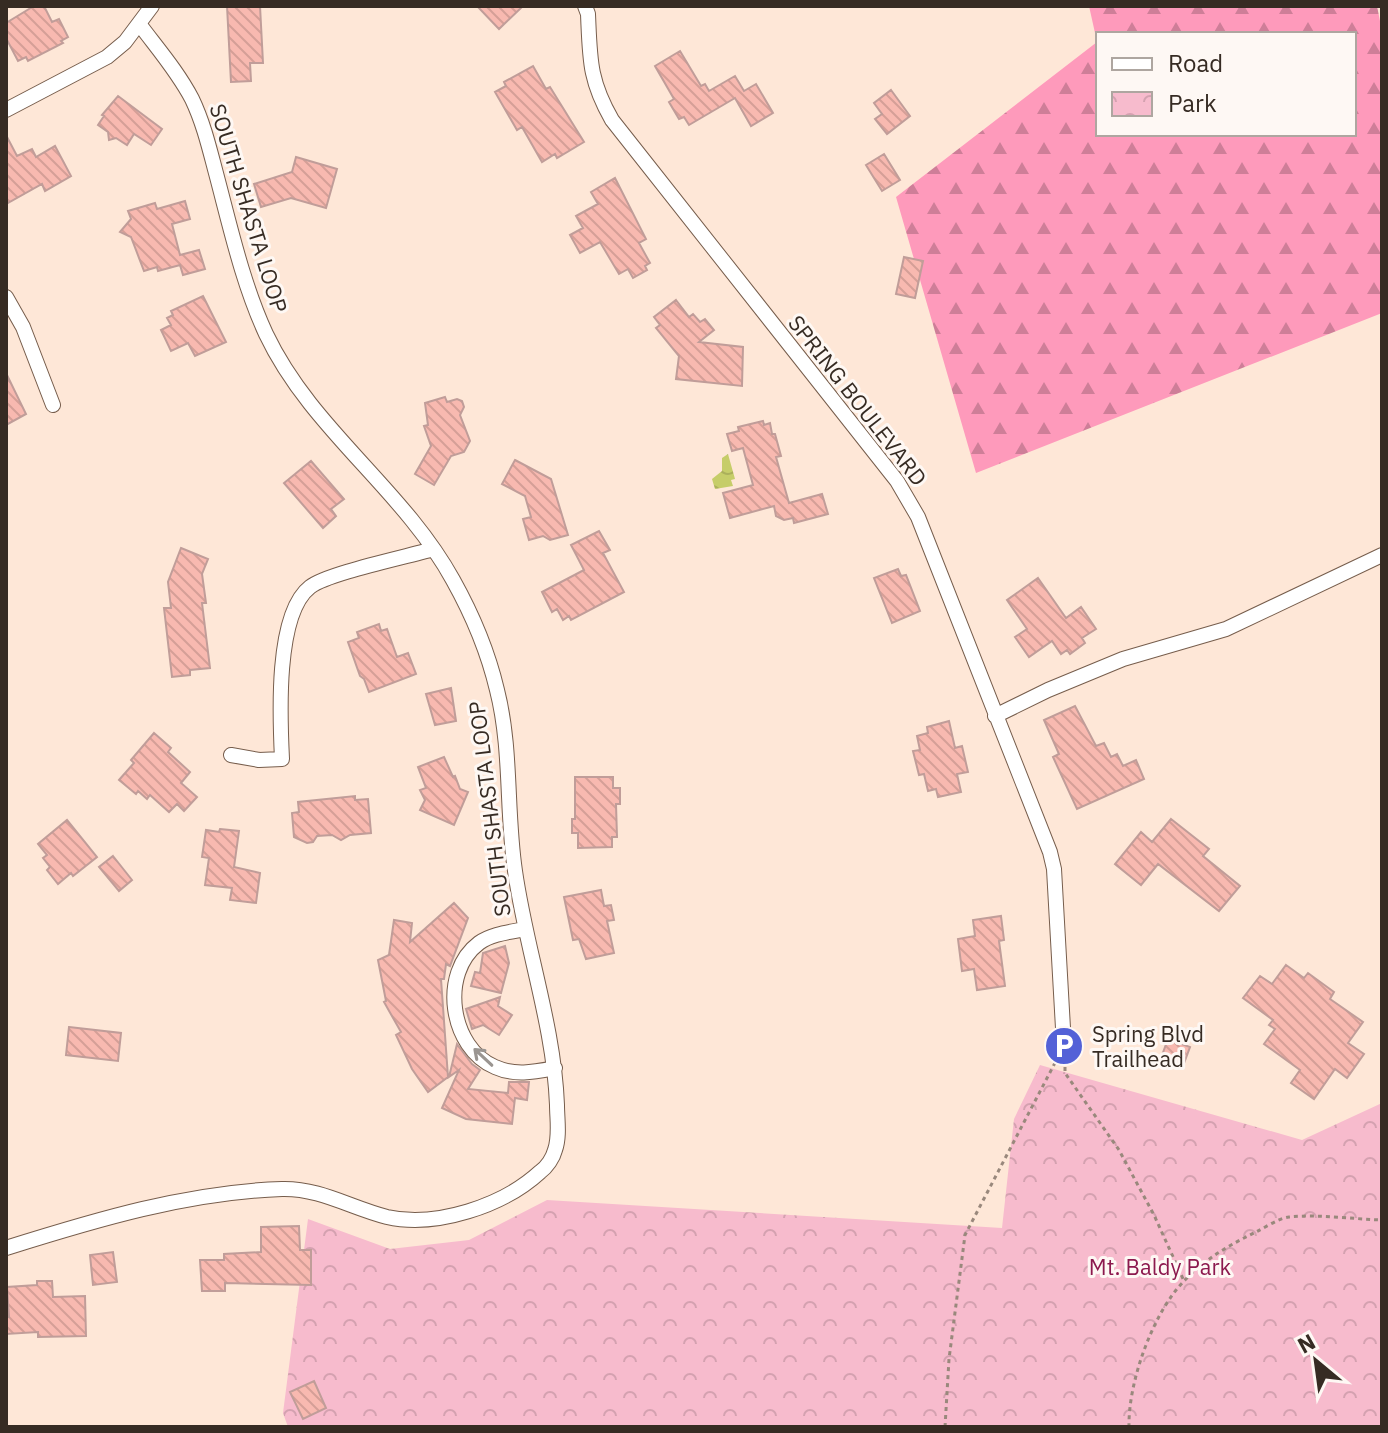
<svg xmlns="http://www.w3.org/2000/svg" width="1388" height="1433" font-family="'IBM Plex Sans',sans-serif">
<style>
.forest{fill:url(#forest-firs);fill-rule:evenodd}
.park{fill:url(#park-crowns)}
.water{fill:url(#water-waves)}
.building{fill:url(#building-back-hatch);stroke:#c09d99;stroke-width:2}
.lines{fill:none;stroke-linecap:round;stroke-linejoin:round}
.minor-casing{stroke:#765d4c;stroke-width:16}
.path{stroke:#99887c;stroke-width:3;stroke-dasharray:4 4;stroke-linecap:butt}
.minor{stroke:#fff;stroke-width:14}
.oneway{stroke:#9a9591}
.labels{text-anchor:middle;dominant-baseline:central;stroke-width:6;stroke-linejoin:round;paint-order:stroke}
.street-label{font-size:22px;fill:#362b23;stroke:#fef8f4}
.poi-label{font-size:22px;fill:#362b23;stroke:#fef8f4;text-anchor:start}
.park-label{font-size:22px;fill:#8c194e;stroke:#fef8f4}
</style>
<defs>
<pattern id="forest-firs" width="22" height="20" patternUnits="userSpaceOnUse" patternTransform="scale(2)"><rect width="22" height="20" fill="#fe9abb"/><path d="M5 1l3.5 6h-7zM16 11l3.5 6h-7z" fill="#ce7e98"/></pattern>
<pattern id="park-crowns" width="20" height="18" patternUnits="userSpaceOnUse" patternTransform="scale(2)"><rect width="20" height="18" fill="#f7bbcd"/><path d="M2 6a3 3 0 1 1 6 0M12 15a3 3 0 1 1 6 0" fill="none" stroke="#d4a1b0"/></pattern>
<pattern id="water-waves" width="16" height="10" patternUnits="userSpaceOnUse" patternTransform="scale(2)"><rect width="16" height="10" fill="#c6cd69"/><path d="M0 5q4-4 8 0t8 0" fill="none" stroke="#abb05b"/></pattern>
<pattern id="building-back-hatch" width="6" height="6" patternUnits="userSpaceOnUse" patternTransform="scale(2)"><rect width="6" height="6" fill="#f8b9b0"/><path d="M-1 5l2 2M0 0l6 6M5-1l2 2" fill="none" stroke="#d59f97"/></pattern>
</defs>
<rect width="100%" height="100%" fill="#fee7d7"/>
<!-- forest -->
<path class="forest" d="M 1089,6 L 1377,6 L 1382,31 L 1382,313 L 976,473 L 896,197 L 1097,42 ZM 1098,34 L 1354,34 L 1354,134 L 1098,134 Z"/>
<!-- park -->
<path class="park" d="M 1040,1065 L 1302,1140 L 1382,1103 L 1382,1427 L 288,1427 L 283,1413 L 308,1219 L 390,1249 L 469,1240 L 547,1200 L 1002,1228 L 1014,1119 Z"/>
<!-- water -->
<path class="water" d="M 728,454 L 735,479 L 731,480 L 733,486 L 715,489 L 712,479 L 722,471 L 722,458 Z"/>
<!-- building -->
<path class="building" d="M 34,6 L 44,6 L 52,22 L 59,19 L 68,37 L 61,41 L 63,43 L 28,61 L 26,57 L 18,61 L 6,38 L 6,23 Z
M 227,6 L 260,6 L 263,63 L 250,63 L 251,81 L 231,82 Z
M 477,6 L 523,6 L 499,29 Z
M 680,51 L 701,86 L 705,84 L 709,91 L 735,76 L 744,91 L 756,84 L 773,113 L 751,126 L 735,98 L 689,125 L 684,117 L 679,119 L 669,102 L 674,99 L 655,66 Z
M 533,66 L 546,89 L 550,87 L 584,142 L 557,158 L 555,154 L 542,162 L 522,127 L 517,130 L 495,92 L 506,86 L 504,82 Z
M 891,90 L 910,116 L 887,134 L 875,119 L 882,114 L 874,103 Z
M 118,96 L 162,129 L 151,145 L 134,134 L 127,145 L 116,138 L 109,140 L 108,132 L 98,125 L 104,116 L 102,115 Z
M 6,135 L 17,156 L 32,149 L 36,157 L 55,146 L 71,176 L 45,191 L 42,184 L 6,204 Z
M 884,154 L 900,180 L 882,191 L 866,165 Z
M 296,157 L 337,169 L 326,208 L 291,198 L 261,207 L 254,184 L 292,172 Z
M 615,178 L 646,239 L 639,243 L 650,263 L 645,266 L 647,270 L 633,278 L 628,269 L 619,274 L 600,242 L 580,253 L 570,235 L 583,228 L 576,216 L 598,204 L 591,192 Z
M 185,201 L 190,219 L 172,224 L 180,255 L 199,250 L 205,269 L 183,275 L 180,265 L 158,271 L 157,267 L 144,271 L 131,237 L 120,232 L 131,219 L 128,211 L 155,203 L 157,209 Z
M 904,257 L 923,261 L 915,298 L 896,294 Z
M 203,296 L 226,342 L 195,356 L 188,343 L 171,351 L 161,330 L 171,325 L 167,318 L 173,315 L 171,311 Z
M 676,300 L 689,317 L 693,314 L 700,322 L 705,319 L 714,330 L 699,342 L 743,347 L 742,386 L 676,379 L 679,356 L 656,328 L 660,325 L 654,317 Z
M 6,373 L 26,414 L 6,425 Z
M 445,397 L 447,402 L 457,399 L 462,401 L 464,407 L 460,415 L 470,441 L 464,452 L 451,456 L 434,485 L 415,474 L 431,446 L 424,426 L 428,425 L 425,403 Z
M 763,421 L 764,425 L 770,423 L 772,434 L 775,434 L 781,456 L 776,457 L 789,503 L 822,494 L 828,514 L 794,523 L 793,518 L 784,520 L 776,516 L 774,506 L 730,518 L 723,493 L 753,485 L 743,448 L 732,451 L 727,434 L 739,431 L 738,427 Z
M 515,460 L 551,479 L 568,535 L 550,540 L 543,536 L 529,540 L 523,519 L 531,517 L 525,496 L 502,484 Z
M 311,461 L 344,499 L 331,509 L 336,516 L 323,528 L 284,483 Z
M 599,531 L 610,550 L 603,553 L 624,592 L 571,620 L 569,616 L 563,620 L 557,609 L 552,612 L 542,592 L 584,570 L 571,545 Z
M 181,548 L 208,559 L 202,574 L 206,603 L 202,603 L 210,668 L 190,670 L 190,675 L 172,677 L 164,608 L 171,608 L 168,582 Z
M 898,569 L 901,576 L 906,575 L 920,611 L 892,623 L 874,578 Z
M 1038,578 L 1066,618 L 1081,607 L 1096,629 L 1082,638 L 1085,643 L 1070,654 L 1067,650 L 1061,654 L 1052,641 L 1029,657 L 1015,637 L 1027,629 L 1007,600 Z
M 379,624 L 381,631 L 387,629 L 397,657 L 408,653 L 416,674 L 369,692 L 364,679 L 360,676 L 348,642 L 359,638 L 357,632 Z
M 451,688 L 456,721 L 435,725 L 426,694 Z
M 1075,706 L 1096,746 L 1104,743 L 1111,757 L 1117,754 L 1123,766 L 1136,760 L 1144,779 L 1077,809 L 1053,757 L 1059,754 L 1044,720 Z
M 949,721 L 955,748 L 962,746 L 968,772 L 957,774 L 961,792 L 938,797 L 936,789 L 928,791 L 924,774 L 919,775 L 913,751 L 920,750 L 917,736 L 928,733 L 927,727 Z
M 154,733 L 171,748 L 168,752 L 190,772 L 181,783 L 197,797 L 184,811 L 177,804 L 169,812 L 150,795 L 147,799 L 138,791 L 136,794 L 119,780 L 134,763 L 131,760 Z
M 444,757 L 453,777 L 455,776 L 460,789 L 468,792 L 454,825 L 420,810 L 425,800 L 420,790 L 426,788 L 418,767 Z
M 575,777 L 613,777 L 613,788 L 620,788 L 620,804 L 616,804 L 617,837 L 612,837 L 612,847 L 578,848 L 578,833 L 572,833 L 572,819 L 575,819 Z
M 355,796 L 355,800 L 368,799 L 371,833 L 350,835 L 341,840 L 332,835 L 317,836 L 313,842 L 307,843 L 294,837 L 292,813 L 299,812 L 298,802 Z
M 1171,819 L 1209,849 L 1203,856 L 1240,886 L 1219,911 L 1158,864 L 1141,885 L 1115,864 L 1141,832 L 1152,842 Z
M 67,820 L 97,857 L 73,876 L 71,873 L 58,884 L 47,870 L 50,867 L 43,858 L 47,855 L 38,844 Z
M 220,829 L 239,831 L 234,867 L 260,873 L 256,903 L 230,900 L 232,888 L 205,885 L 209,858 L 202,857 L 206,830 L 219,832 Z
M 113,856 L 132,880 L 119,891 L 99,867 Z
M 601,890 L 604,906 L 611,905 L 614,920 L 607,921 L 614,953 L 586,959 L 579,939 L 573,940 L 564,897 Z
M 454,903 L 468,918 L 450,966 L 446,964 L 444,979 L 441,979 L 448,1077 L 428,1092 L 412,1069 L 396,1035 L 401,1032 L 384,1002 L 386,1001 L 378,960 L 389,955 L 394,920 L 412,923 L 410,942 Z
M 1001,916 L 1004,940 L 999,941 L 1005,986 L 977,990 L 974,969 L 962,971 L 958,939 L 975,936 L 973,920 Z
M 505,946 L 509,963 L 501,993 L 471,986 L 475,972 L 480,973 L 483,953 Z
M 1286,965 L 1304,978 L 1308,973 L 1334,992 L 1330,999 L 1363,1022 L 1348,1043 L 1364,1054 L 1347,1078 L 1335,1069 L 1314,1099 L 1291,1083 L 1300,1070 L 1264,1044 L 1275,1029 L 1269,1025 L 1273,1020 L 1243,998 L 1260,976 L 1272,984 Z
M 500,997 L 498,1006 L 512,1015 L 499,1035 L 483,1025 L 472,1029 L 466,1009 Z
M 69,1027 L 121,1033 L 118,1061 L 66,1055 Z
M 1168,1039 L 1190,1047 L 1183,1066 L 1161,1058 Z
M 457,1044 L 472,1064 L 480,1070 L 468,1089 L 508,1093 L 509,1082 L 529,1082 L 527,1100 L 515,1098 L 512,1124 L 466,1119 L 442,1108 L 459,1070 L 449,1077 Z
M 299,1226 L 300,1250 L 311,1250 L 311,1285 L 225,1283 L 225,1291 L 202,1291 L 200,1260 L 224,1260 L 224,1254 L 261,1252 L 261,1227 Z
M 113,1252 L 117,1282 L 93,1285 L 90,1255 Z
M 37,1281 L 52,1281 L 53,1297 L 85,1296 L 86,1336 L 38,1337 L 38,1332 L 6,1334 L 6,1317 L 9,1317 L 7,1287 L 37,1285 Z
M 314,1381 L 326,1408 L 303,1419 L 290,1392 Z"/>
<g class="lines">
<defs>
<path id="minor" d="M 585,6 L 588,14 C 590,59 589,80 612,120 L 897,481 L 918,517 L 1050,852 L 1054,869 L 1064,1046
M 6,110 L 107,57 L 125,42 L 152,6
M 6,297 L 23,327 L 53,405
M 995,716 L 1048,690 L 1123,659 L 1226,629 L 1382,555
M 231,755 L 259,760 L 282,759 C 280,718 275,614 310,587 C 328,573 407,557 433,549
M 525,929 C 510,932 491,934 479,943 C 439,973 450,1048 495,1067 C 515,1076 534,1072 555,1068
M 6,1248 C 95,1220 188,1192 282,1189 C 320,1188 351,1208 387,1217 C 436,1228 503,1206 540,1172 C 547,1167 553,1158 555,1150 C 560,1136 557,1119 557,1105 C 554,1026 526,949 515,871 C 506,811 512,749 497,690 C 488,652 472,614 453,580 C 403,489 311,429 266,334 C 243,284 231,230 217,177 C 210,151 204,124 192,99 C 178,72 158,49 140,25"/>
</defs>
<!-- minor casing -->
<use href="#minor" class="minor-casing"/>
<!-- path -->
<path class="path" d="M 1065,1059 L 1065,1073 L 1119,1150 L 1154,1215 L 1184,1281
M 945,1427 L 949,1359 L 965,1235 L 1057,1059
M 1129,1427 C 1128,1382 1153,1312 1185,1280 C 1205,1259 1231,1244 1256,1232 C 1266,1227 1279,1218 1289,1217 C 1319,1214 1352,1219 1382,1220"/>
<!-- minor -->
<use href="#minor" class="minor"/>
</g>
<!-- one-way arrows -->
<defs><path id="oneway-shaft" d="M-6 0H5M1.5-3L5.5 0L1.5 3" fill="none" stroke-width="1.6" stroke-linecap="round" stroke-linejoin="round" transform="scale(2)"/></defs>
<use class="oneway" href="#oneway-shaft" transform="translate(483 1057) rotate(-137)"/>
<!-- icons -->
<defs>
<symbol id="parking-disc" viewBox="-11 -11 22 22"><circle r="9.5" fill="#5361d7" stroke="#fef8f4"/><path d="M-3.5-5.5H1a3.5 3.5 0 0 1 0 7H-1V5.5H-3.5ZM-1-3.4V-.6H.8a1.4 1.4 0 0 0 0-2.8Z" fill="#fff"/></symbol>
</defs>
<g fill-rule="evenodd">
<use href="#parking-disc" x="1042" y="1024" width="44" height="44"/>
</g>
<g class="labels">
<!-- street labels -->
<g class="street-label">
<text transform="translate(249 208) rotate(73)">SOUTH SHASTA LOOP</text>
<text transform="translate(858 400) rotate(52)">SPRING BOULEVARD</text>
<text transform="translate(489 809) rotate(-97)">SOUTH SHASTA LOOP</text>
</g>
<!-- poi labels -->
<g class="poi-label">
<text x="1092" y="1033">Spring Blvd<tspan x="1092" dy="25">Trailhead</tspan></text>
</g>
<!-- park labels -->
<g class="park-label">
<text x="1160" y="1266">Mt. Baldy Park</text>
</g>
</g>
<!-- border -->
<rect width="1388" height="1433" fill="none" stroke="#362b23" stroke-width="16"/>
<!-- legend -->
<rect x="1096" y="32" width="260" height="104" fill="#fef8f4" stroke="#aea6a0" stroke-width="2"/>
<rect x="1112" y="58" width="40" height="12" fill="#ffffff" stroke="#aea6a0" stroke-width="2"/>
<text x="1168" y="72" font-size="24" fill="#362b23">Road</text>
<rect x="1112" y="92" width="40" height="24" fill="url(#park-crowns)" stroke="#aea6a0" stroke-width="2"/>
<text x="1168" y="112" font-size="24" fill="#362b23">Park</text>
<!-- north arrow -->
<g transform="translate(1316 1361) rotate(331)" stroke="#fef8f4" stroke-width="6" paint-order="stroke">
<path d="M0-6L14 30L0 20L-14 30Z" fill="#362b23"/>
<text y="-12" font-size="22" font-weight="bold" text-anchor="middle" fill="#362b23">N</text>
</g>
</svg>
